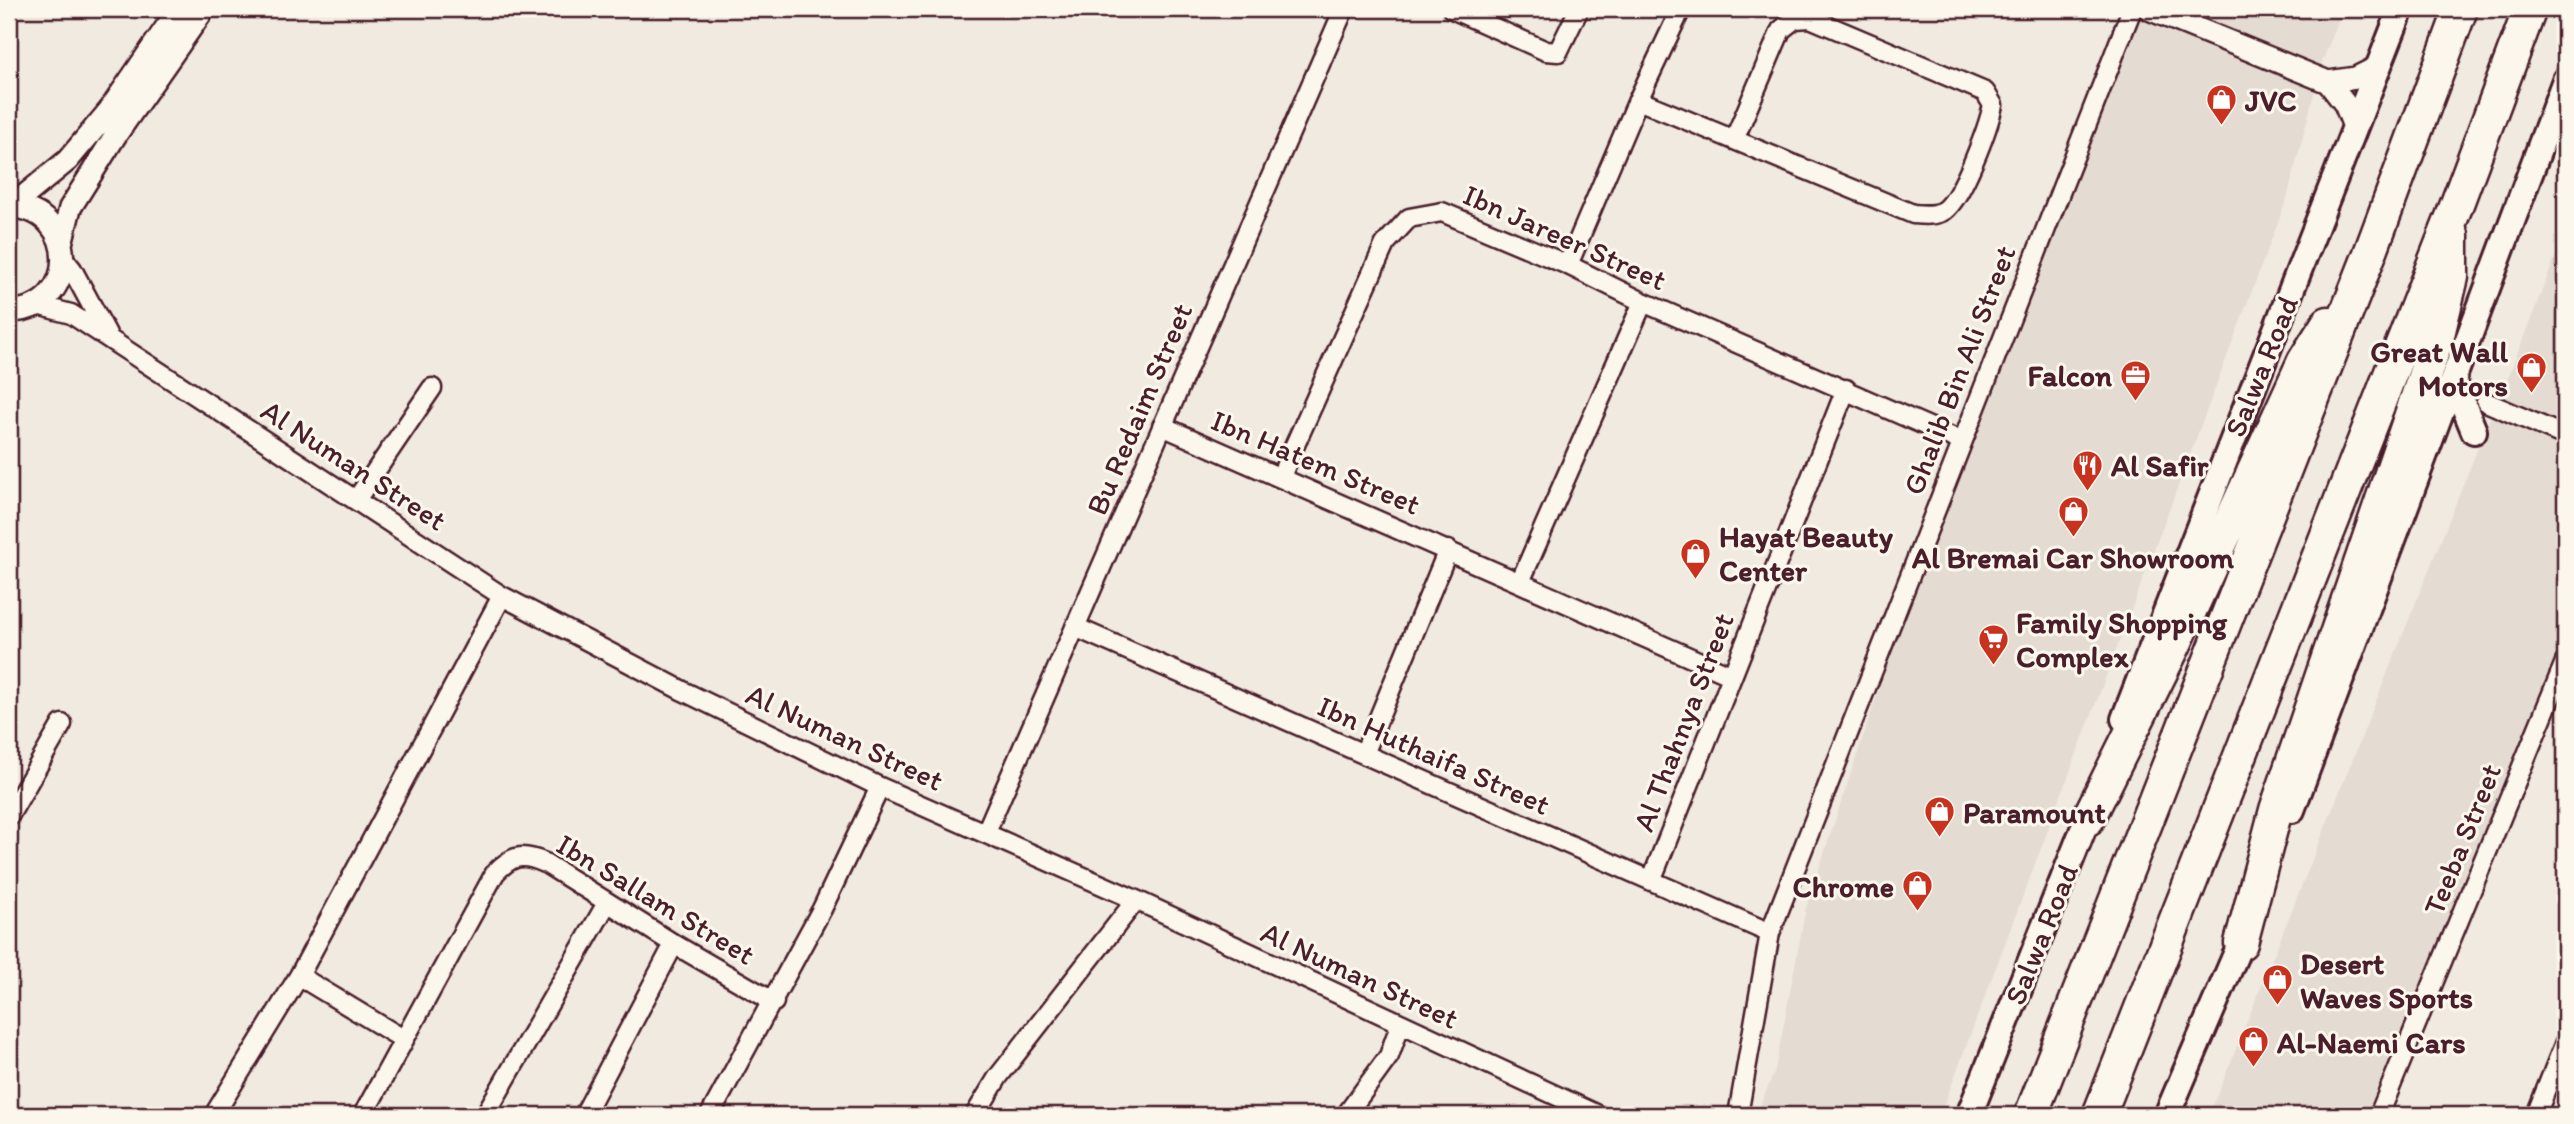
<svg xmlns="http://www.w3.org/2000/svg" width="2574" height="1124" font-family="Itim,sans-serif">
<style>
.built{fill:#e4dbd2}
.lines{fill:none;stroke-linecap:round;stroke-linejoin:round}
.minor-casing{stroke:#4a1f2b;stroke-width:23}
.tertiary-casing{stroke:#4a1f2b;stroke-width:26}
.secondary-casing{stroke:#4a1f2b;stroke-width:30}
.motorway-casing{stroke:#4a1f2b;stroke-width:37}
.minor{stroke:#fbf7ec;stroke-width:18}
.tertiary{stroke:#fbf7ec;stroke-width:21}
.secondary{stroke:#fbf7ec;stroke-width:24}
.motorway{stroke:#fbf7ec;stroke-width:32}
.labels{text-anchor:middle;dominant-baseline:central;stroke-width:6;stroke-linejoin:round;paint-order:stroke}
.poi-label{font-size:30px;font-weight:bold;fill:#4a1f2b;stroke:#fbf7ec;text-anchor:start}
.street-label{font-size:30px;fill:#4a1f2b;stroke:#fbf7ec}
</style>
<rect width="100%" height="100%" fill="#f0eae0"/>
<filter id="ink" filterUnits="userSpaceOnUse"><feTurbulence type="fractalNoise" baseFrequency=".0143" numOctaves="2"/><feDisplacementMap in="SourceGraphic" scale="14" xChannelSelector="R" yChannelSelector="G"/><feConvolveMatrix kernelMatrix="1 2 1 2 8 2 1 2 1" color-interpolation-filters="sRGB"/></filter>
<g filter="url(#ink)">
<!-- built -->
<path class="built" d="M 2139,9 L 2343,9 L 2322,62 L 2287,198 L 1940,1115 L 1756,1115 L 1775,1071 L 1806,908 L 1915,581 Z
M 2565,232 L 2565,425 L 2500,398 Z
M 2493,411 L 2565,444 L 2565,634 L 2367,1115 L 2212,1115 L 2211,1111 Z"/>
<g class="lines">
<defs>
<path id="minor" d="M 1452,9 L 1546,51 L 1558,52 L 1579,9
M 1638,100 L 1913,214 C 1924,215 1936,216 1945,210 C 1963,196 1988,128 1993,105 L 1985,92 L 1810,18 L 1795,19 L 1781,30 L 1734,140
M 64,259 L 72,269 L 107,334
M 1568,265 L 1638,100 L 1681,9
M 26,309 L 41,306 L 71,314 L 502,596 L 683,691 L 880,787 L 1136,900 L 1598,1115
M 2486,402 L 2565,436
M 1162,426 L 1730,675
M 1281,476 L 1385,244 L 1409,218 L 1442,212 L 1568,265 L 1643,302 L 1961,441
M 356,500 L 432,388
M 1520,582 L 1643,302
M 1075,627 L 1770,933
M 1364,754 L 1448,550
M 9,816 L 62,724
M 986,832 L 1344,9
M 1651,881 L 1846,389
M 299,976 L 403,1039
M 214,1115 L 299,976 L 502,596
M 363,1115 L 495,873 C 512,855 522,853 545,863 L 674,944 L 774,1002
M 485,1115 L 607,903
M 584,1115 L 674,944
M 710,1115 L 822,909 L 880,787
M 975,1115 L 998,1077 L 1136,900
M 1346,1115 L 1389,1056 L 1400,1025
M 1738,1115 L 1770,933 L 2132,9
M 2379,1115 L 2565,662
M 2536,1115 L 2565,1042"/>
<path id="tertiary" d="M 2149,9 L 2328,82 L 2345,104 L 2355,129
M 2328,82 L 2356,78 L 2380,66
M 12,206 L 68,160 L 109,111 L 179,9
M 9,207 C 81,208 80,311 9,311
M 61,244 L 70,208 L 115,136 L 204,9"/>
<path id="secondary" d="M 2454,382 L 2474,431
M 2124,719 L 2401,9
M 2292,810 L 2565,80
M 1969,1115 L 2094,802
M 2167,1115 L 2248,926"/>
<path id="motorway" d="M 2088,819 L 2173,648 L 2304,361 L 2328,323
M 2241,943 L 2276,810 L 2437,339 L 2452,277 L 2452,235
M 2031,1115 L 2369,256 L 2461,9
M 2099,1115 L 2452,217 L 2530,9"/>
</defs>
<!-- minor casing -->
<use href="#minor" class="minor-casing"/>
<!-- tertiary casing -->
<use href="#tertiary" class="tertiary-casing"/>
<!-- secondary casing -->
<use href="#secondary" class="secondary-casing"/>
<!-- motorway casing -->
<use href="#motorway" class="motorway-casing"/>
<!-- minor -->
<use href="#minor" class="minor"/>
<!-- tertiary -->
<use href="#tertiary" class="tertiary"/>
<!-- secondary -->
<use href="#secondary" class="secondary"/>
<!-- motorway -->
<use href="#motorway" class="motorway"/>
</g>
</g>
<!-- icons -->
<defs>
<symbol id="shop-pin" viewBox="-11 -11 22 30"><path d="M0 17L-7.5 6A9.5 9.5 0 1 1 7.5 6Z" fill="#c8321e" stroke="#fbf7ec"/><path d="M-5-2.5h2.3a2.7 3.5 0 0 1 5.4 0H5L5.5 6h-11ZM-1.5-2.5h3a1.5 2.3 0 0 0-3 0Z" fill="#fff"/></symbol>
<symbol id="office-pin" viewBox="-11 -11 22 30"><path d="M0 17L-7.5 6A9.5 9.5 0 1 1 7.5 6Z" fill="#c8321e" stroke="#fbf7ec"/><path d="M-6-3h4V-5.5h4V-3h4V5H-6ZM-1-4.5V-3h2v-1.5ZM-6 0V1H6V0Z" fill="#fff"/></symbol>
<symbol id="restaurant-pin" viewBox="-11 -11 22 30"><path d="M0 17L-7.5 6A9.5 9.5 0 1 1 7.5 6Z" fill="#c8321e" stroke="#fbf7ec"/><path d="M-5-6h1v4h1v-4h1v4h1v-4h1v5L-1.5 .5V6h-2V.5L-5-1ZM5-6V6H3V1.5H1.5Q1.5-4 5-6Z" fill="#fff"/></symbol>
<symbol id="supermarket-pin" viewBox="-11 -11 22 30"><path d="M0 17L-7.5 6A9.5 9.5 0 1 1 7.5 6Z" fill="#c8321e" stroke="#fbf7ec"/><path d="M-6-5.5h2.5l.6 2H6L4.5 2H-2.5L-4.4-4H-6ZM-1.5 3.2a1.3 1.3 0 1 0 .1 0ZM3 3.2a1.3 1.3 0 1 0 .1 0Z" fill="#fff"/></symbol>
</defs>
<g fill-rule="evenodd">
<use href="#shop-pin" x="2204" y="82" width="35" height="47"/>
<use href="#shop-pin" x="2514" y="350" width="35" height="47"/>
<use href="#office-pin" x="2118" y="358" width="35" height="47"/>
<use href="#restaurant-pin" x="2070" y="448" width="35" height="47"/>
<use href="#shop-pin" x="2056" y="494" width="35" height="47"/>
<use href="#shop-pin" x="1678" y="536" width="35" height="47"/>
<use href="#supermarket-pin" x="1976" y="622" width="35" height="47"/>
<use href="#shop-pin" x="1922" y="794" width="35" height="47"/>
<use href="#shop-pin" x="1900" y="868" width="35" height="47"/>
<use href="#shop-pin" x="2260" y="962" width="35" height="47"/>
<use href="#shop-pin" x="2236" y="1024" width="35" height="47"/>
</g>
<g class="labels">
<!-- poi labels -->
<g class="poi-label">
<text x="2245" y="100">JVC</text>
<text x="2508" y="351" text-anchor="end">Great Wall<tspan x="2508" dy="34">Motors</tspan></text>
<text x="2112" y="375" text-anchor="end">Falcon</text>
<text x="2111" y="465">Al Safir</text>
<text x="1719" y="536">Hayat Beauty<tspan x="1719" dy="34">Center</tspan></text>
<text x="2073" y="557" text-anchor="middle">Al Bremai Car Showroom</text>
<text x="2016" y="622">Family Shopping<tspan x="2016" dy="34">Complex</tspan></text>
<text x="1963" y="812">Paramount</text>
<text x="1894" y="886" text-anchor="end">Chrome</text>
<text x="2300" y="963">Desert<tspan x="2300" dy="34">Waves Sports</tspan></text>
<text x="2277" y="1042">Al-Naemi Cars</text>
</g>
<!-- street labels -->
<g class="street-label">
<text transform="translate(1565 237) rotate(24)">Ibn Jareer Street</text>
<text transform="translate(2261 366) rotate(-68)">Salwa Road</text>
<text transform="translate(1959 370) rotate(-69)">Ghalib Bin Ali Street</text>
<text transform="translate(1139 409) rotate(-67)">Bu Redaim Street</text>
<text transform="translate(1316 462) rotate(23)">Ibn Hatem Street</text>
<text transform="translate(354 465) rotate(33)">Al Numan Street</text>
<text transform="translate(1683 722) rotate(-69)">Al Thahnya Street</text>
<text transform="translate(845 737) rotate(25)">Al Numan Street</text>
<text transform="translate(1434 755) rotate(24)">Ibn Huthaifa Street</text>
<text transform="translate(2462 839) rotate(-68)">Teeba Street</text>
<text transform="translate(656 899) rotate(31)">Ibn Sallam Street</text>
<text transform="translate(2041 934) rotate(-68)">Salwa Road</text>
<text transform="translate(1360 975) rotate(25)">Al Numan Street</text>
</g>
</g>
<!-- margin -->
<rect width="2574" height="1124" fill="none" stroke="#fbf7ec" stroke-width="35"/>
<rect x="18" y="18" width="2539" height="1089" fill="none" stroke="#4a1f2b" stroke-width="2.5" filter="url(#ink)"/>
</svg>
